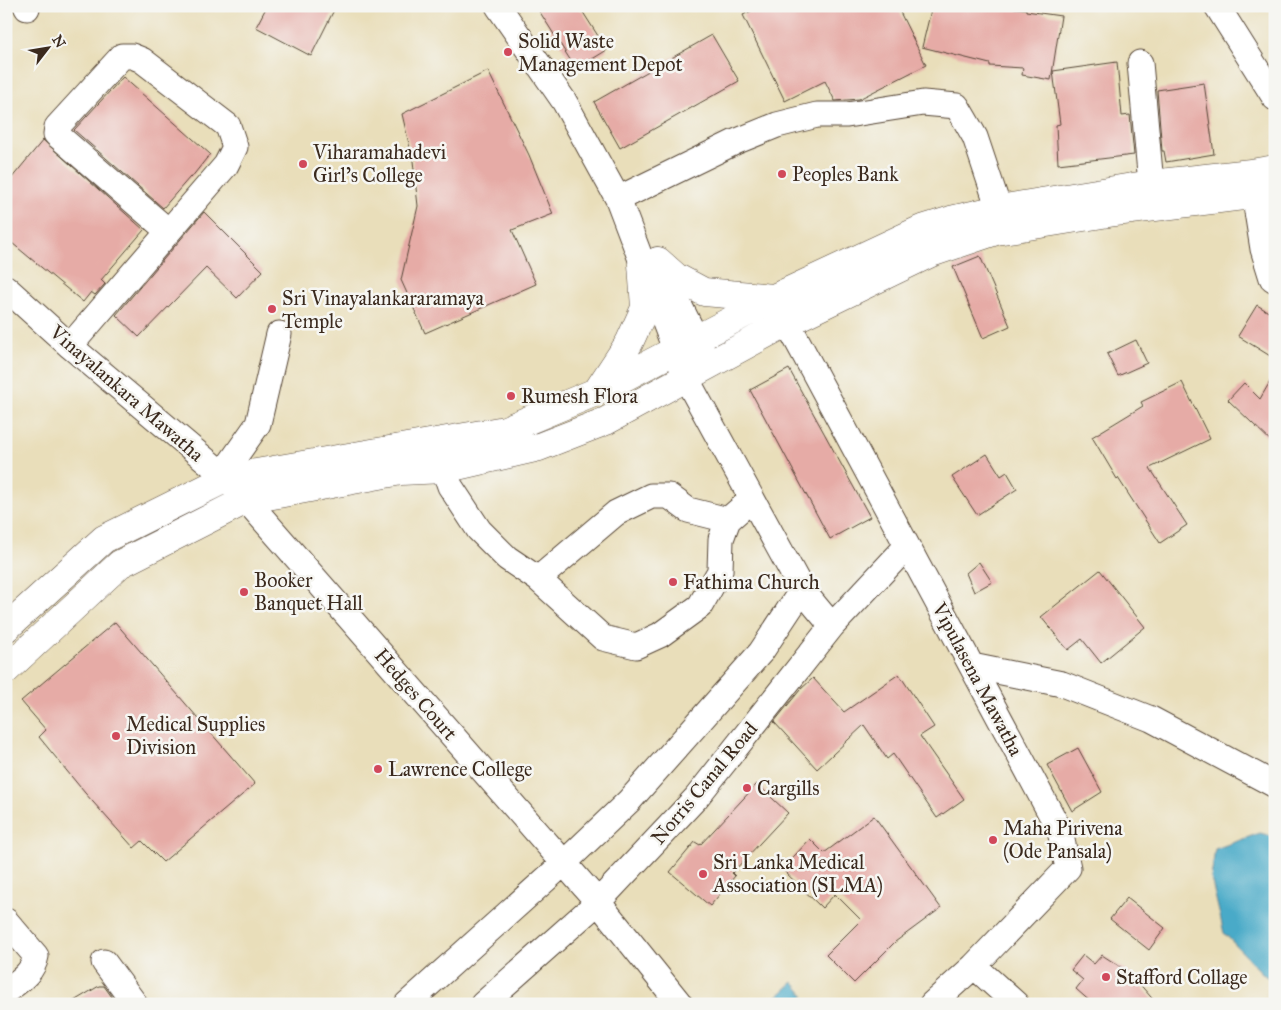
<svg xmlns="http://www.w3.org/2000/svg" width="1281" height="1010" font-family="'IM FELL Great Primer',serif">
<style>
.water{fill:#49aac8;stroke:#426a73}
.building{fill:#e6aba6}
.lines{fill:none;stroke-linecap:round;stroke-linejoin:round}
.minor-casing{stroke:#554535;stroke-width:27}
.major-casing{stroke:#554535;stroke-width:29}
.minor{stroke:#fff;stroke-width:25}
.major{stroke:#fff;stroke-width:28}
.poi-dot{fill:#d1495b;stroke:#f6f6f2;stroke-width:2}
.labels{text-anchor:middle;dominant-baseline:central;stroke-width:5;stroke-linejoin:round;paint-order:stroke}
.poi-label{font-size:20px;fill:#3b2a1e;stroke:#f6f6f2;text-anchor:start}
.street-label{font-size:20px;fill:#3b2a1e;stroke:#f6f6f2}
</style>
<rect width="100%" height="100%" fill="#f6f6f2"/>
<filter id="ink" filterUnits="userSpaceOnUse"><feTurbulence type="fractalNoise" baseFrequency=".02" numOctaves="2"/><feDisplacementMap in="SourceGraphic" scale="10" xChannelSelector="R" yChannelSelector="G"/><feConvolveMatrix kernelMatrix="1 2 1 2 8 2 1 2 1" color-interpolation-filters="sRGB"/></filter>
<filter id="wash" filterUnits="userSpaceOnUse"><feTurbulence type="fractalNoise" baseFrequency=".0096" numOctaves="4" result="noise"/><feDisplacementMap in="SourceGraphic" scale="20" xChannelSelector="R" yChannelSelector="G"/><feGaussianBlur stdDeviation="1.12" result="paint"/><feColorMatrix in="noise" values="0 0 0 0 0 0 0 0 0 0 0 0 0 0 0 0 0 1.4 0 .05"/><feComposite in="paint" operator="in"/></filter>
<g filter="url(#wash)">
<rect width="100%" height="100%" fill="#e9deba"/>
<!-- water -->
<path class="water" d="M 1260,833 L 1275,837 L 1275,982 L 1264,975 L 1224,933 L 1211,878 L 1215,849 Z
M 793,982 L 805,996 L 795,1004 L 776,1004 L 773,1000 Z"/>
<g id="blocks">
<!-- building -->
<path class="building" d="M 267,6 L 336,6 L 311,56 L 256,27 Z
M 536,6 L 579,6 L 607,50 L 576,69 Z
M 761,6 L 897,6 L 926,65 L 859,99 L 835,101 L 825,81 L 785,101 L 743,15 Z
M 932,6 L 994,6 L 1026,9 L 1026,11 L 1061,16 L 1051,80 L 1022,75 L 1023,68 L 990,66 L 990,64 L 922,47 Z
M 712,35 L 739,81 L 620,148 L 594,102 Z
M 1117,62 L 1122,116 L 1130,115 L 1134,155 L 1058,164 L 1056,125 L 1060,124 L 1053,71 Z
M 488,71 L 529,155 L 553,214 L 512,230 L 536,284 L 425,333 L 401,280 L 418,206 L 413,161 L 402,114 Z
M 123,77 L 210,154 L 191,178 L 190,177 L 163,208 L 74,130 Z
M 1204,83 L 1214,154 L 1166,162 L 1164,151 L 1162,151 L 1157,90 Z
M 43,140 L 144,230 L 101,280 L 105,284 L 95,295 L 91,292 L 83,302 L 6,238 L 6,185 Z
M 204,212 L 263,271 L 237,298 L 206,268 L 139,337 L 116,315 Z
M 980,256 L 1010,326 L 983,338 L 953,267 Z
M 1257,305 L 1275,316 L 1275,359 L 1238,336 Z
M 1136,340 L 1147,363 L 1118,376 L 1107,354 Z
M 789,369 L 870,517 L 830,539 L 750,390 Z
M 1275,373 L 1275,445 L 1228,400 L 1244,383 L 1260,399 Z
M 1182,382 L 1210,439 L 1150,468 L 1187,525 L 1160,543 L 1118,478 L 1117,479 L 1092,437 L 1143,406 L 1141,402 Z
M 987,454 L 1001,476 L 1007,472 L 1017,489 L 977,515 L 952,477 Z
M 979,562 L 992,582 L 974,592 L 966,573 Z
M 1100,570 L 1145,627 L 1101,663 L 1082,639 L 1068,650 L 1041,617 Z
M 115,622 L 255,784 L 163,862 L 142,841 L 134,848 L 85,793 L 39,737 L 46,730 L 21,701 Z
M 899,674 L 934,727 L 920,736 L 964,799 L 937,818 L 893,754 L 887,759 L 864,725 L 817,769 L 774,722 L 800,690 L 813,678 L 844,712 Z
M 1078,748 L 1102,792 L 1072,811 L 1047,765 Z
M 757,784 L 788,813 L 732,873 L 735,876 L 710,906 L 670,872 L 695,842 L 700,845 Z
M 874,816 L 941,908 L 895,942 L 854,983 L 826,955 L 861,920 L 835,894 L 822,908 L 782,869 L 810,839 L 824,853 Z
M 1127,898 L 1165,928 L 1149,950 L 1110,919 Z
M 1083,955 L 1094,964 L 1102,955 L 1130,973 L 1157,1004 L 1093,1004 L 1076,989 L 1083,980 L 1071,970 Z
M 99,986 L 104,986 L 117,1004 L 69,1004 Z"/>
</g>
</g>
<g filter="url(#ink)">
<use href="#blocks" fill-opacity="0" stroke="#554535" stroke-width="1"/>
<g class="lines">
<defs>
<path id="minor" d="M 26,6 L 27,8
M 498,6 L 564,101 L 618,199 L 686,378 L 802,590 L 832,626
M 1217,6 L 1275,98
M 1140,63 L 1151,184
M 1251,174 L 1263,249 L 1272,278 L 1275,280
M 618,199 L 735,142 L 777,125 L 817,115 L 847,115 L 923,103 L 957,106 L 975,137 L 999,209
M 657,260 L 709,365
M 6,288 L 70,346 L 227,478 L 598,902 L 680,1004
M 778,305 L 1060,831 L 1068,868 L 974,966 L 932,1004
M 70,346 L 226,165 L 235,147 L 228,126 L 142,60 L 132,56 L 122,56 L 57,127 L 56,134 L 168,231
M 444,469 L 450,486 L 479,530 L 507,558 L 538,579 L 603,638 L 636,646 L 660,635 L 700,606 L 720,571 L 721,539 L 728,520 L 752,499
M 222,475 L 258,424 L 279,334
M 538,579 L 616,513 L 651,496 L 669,496 L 688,510 L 728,520
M 972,666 L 1062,684 L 1151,719 L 1275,785
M 6,921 L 36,956 C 33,973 19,981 6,991
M 104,962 L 135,1004
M 974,966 L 1016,1004
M 407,1004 L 564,863 L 629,801 L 761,652 L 802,590
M 483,1004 L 598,902 L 696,798 L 832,626 L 907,546"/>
<path id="major" d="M 658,261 L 676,277 L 704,292 L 774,298
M 598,390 L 629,343 L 645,308 L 642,264
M 6,628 L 104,539 L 227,478 L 505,430 L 598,391 L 774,298 L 922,229 L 951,220 L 999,209 L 1151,184 L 1251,173 L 1275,169
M 6,670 L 120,564 L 246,500 L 401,471 L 444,469 L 539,447 L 606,421 L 786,323 L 931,253 L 996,231 L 1115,212 L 1275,192"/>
</defs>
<!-- minor casing -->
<use href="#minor" class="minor-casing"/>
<!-- major casing -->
<use href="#major" class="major-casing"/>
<!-- minor -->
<use href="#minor" class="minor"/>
<!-- major -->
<use href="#major" class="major"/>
</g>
</g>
<!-- markers -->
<g class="poi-dot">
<circle cx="508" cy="52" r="5"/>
<circle cx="303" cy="164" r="5"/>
<circle cx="782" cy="174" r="5"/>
<circle cx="272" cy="309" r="5"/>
<circle cx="511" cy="396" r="5"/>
<circle cx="673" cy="582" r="5"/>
<circle cx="244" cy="592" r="5"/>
<circle cx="116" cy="736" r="5"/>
<circle cx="378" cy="769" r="5"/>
<circle cx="747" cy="788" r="5"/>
<circle cx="993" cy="840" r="5"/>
<circle cx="703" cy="874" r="5"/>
<circle cx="1106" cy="977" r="5"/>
</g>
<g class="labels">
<!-- poi labels -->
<g class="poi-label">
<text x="518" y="41">Solid Waste<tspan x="518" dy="23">Management Depot</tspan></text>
<text x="313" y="152">Viharamahadevi<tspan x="313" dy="23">Girl's College</tspan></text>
<text x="792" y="174">Peoples Bank</text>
<text x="282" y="298">Sri Vinayalankararamaya<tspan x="282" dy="23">Temple</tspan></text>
<text x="521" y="396">Rumesh Flora</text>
<text x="254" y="580">Booker<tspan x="254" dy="23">Banquet Hall</tspan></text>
<text x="683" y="582">Fathima Church</text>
<text x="126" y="724">Medical Supplies<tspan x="126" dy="23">Division</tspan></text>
<text x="388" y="769">Lawrence College</text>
<text x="757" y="788">Cargills</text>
<text x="1003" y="828">Maha Pirivena<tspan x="1003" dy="23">(Ode Pansala)</tspan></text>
<text x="713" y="862">Sri Lanka Medical<tspan x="713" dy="23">Association (SLMA)</tspan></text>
<text x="1116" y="977">Stafford Collage</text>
</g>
<!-- street labels -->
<g class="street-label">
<text transform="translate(127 393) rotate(41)">Vinayalankara Mawatha</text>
<text transform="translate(978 679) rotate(62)">Vipulasena Mawatha</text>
<text transform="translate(416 694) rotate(49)">Hedges Court</text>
<text transform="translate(704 783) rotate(-50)">Norris Canal Road</text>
</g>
</g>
<!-- margin -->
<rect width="1281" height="1010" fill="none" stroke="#f6f6f2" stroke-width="25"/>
<!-- north arrow -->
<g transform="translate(48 48) rotate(59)" stroke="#f6f6f2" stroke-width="4" paint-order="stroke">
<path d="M0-4L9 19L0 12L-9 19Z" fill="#3b2a1e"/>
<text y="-8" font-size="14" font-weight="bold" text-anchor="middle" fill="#3b2a1e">N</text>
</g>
</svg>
